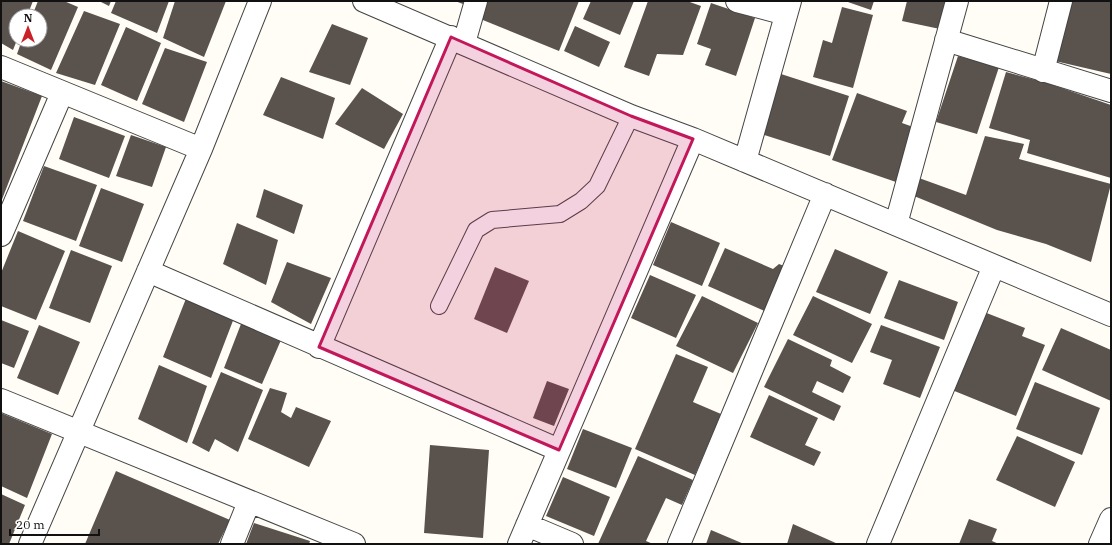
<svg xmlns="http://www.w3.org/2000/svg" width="1112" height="545" font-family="'IBM Plex Serif',serif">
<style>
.building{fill:#5a524d}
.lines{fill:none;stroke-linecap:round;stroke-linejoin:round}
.lane-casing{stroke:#444;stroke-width:18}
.street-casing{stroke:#444;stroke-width:24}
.lane{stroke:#fff;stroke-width:16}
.street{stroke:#fff;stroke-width:22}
.marked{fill:#c2185b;fill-opacity:0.2;stroke:#c2185b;stroke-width:3;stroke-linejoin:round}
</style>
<rect width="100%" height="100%" fill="#fffdf5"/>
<!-- building -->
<path class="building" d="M 1,1 L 33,1 L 27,16 L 16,16 L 17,40 L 13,50 L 1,43 Z
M 38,1 L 64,1 L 78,7 L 51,70 L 17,54 L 22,40 L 40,40 L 40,16 L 32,16 Z
M 99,1 L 111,1 L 109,6 Z
M 116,1 L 169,1 L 157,33 L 111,13 Z
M 175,1 L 226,1 L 204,57 L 163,38 Z
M 455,1 L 464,1 L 463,4 Z
M 479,1 L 579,1 L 559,51 L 473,16 Z
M 591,1 L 634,1 L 620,35 L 583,19 Z
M 648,1 L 687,1 L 701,6 L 683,55 L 657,54 L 649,76 L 624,67 Z
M 845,1 L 874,1 L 871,10 Z
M 907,1 L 946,1 L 940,29 L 902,21 Z
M 1070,1 L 1111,1 L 1111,74 L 1055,61 Z
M 711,3 L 755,18 L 736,76 L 705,65 L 711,49 L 697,44 Z
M 842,7 L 873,15 L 853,88 L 813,77 L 823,40 L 832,43 Z
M 84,11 L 120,24 L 95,85 L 56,73 Z
M 332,24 L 368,38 L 350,85 L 309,72 Z
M 575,26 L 610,42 L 599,67 L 564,51 Z
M 126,27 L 161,43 L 137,101 L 101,85 Z
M 165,48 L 207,62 L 184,122 L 142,104 Z
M 958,56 L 999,67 L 977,134 L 936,122 Z
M 1006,72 L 1047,83 L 1111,105 L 1111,178 L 1027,153 L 1030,140 L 989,128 Z
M 781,74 L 849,96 L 830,156 L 761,134 Z
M 281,77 L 335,98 L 323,139 L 263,115 Z
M 1,81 L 42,96 L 1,202 Z
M 362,88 L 403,114 L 384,149 L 335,124 Z
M 857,93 L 907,111 L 902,123 L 916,128 L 896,182 L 832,160 Z
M 74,117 L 125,136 L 109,178 L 59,159 Z
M 131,135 L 166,147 L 152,187 L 116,176 Z
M 985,136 L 1024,144 L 1019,159 L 1111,184 L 1091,262 L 1046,244 L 997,230 L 914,196 L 919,178 L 966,195 Z
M 44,166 L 97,185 L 76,241 L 23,221 Z
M 101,188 L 144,204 L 122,262 L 79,246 Z
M 264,189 L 303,205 L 294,234 L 256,217 Z
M 671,222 L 720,243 L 702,286 L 653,265 Z
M 237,223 L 278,240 L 266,285 L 223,264 Z
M 18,231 L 65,251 L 36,320 L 1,306 L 1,273 Z
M 725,248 L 773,269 L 779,264 L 789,268 L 769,313 L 708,286 Z
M 835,249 L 888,272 L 870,314 L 816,292 Z
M 71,250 L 112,266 L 90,323 L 49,308 Z
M 287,262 L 331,278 L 311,324 L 271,302 Z
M 495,267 L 529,281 L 507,333 L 474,319 Z
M 650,275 L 696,295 L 676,338 L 631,318 Z
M 899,280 L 958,302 L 944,340 L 884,318 Z
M 187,296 L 234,318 L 211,378 L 163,357 Z
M 702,296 L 758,323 L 733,373 L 676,346 Z
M 813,296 L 872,324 L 852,363 L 793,335 Z
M 984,312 L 1025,328 L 1022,336 L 1045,345 L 1016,416 L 952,390 Z
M 1,320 L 29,331 L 14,368 L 1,363 Z
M 241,324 L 281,340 L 262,384 L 224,368 Z
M 39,325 L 80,342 L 58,395 L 17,378 Z
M 881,325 L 940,347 L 920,398 L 883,384 L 892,360 L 870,352 Z
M 1061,328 L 1111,350 L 1111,401 L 1042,370 Z
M 788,339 L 832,360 L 830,366 L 851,377 L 843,393 L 817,381 L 812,392 L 841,406 L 834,421 L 764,387 Z
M 676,354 L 708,367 L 693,402 L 721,414 L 695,475 L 635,449 Z
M 159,365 L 207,386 L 187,443 L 138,419 Z
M 221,372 L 263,390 L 238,452 L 215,439 L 209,452 L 192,443 Z
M 547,381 L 569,389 L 554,426 L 533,418 Z
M 1035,382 L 1100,408 L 1082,455 L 1016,429 Z
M 270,388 L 287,393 L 281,412 L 291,418 L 296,407 L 331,421 L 309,467 L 248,439 Z
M 769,395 L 818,418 L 805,445 L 821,452 L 814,466 L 750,437 Z
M 1,413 L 52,434 L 27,498 L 1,486 Z
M 583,429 L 632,448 L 616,488 L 567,469 Z
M 1017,436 L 1075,462 L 1055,507 L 996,480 Z
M 430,445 L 489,450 L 483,538 L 424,533 Z
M 638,456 L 693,480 L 682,505 L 666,498 L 646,541 L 653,544 L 598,544 Z
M 116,471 L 230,520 L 218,544 L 85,544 Z
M 563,477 L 610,497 L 594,536 L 546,516 Z
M 1,494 L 25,505 L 9,544 L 1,544 Z
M 969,519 L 997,529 L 992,541 L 999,544 L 959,544 Z
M 254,523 L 310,541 L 309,544 L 246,544 Z
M 793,524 L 838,544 L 787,544 Z
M 711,530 L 744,544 L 706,544 Z"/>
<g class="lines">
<defs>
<path id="lane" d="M 439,306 L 476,230 L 492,220 L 560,214 L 581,201 L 597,186 L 631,116"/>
<path id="street" d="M 364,1 L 631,116 L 693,139 L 1111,315
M 737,1 L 786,14
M 946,40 L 1111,91
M 464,43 L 476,1
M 1,67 L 201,149
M 1043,71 L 1061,1
M 745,161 L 790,1
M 896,224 L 957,1
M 1,235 L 62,93
M 148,271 L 559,450
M 319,347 L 451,37
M 1,400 L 354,544
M 527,525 L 572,544
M 30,544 L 201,149 L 260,1
M 232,544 L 249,502
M 519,544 L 693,139
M 679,544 L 825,194
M 878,544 L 994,266
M 1100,544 L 1111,519"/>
</defs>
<!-- lane casing -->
<use href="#lane" class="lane-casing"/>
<!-- street casing -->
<use href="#street" class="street-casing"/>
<!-- lane -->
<use href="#lane" class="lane"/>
<!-- street -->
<use href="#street" class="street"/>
</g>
<!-- marked area -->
<path class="marked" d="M 451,37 L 631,116 L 693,139 L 559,450 L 319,347 Z"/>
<!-- border -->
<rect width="1112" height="545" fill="none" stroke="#111111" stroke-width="4"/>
<!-- north arrow -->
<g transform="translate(28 28)"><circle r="19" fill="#ffffff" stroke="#a0a0a0"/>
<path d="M0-3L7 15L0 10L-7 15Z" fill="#ca2028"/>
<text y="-6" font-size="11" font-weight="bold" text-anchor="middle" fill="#111111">N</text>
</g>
<!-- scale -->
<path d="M10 529v6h89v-6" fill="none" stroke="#111111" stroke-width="2"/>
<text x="16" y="529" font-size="12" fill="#111111" stroke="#ffffff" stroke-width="3" paint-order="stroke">20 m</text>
</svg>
